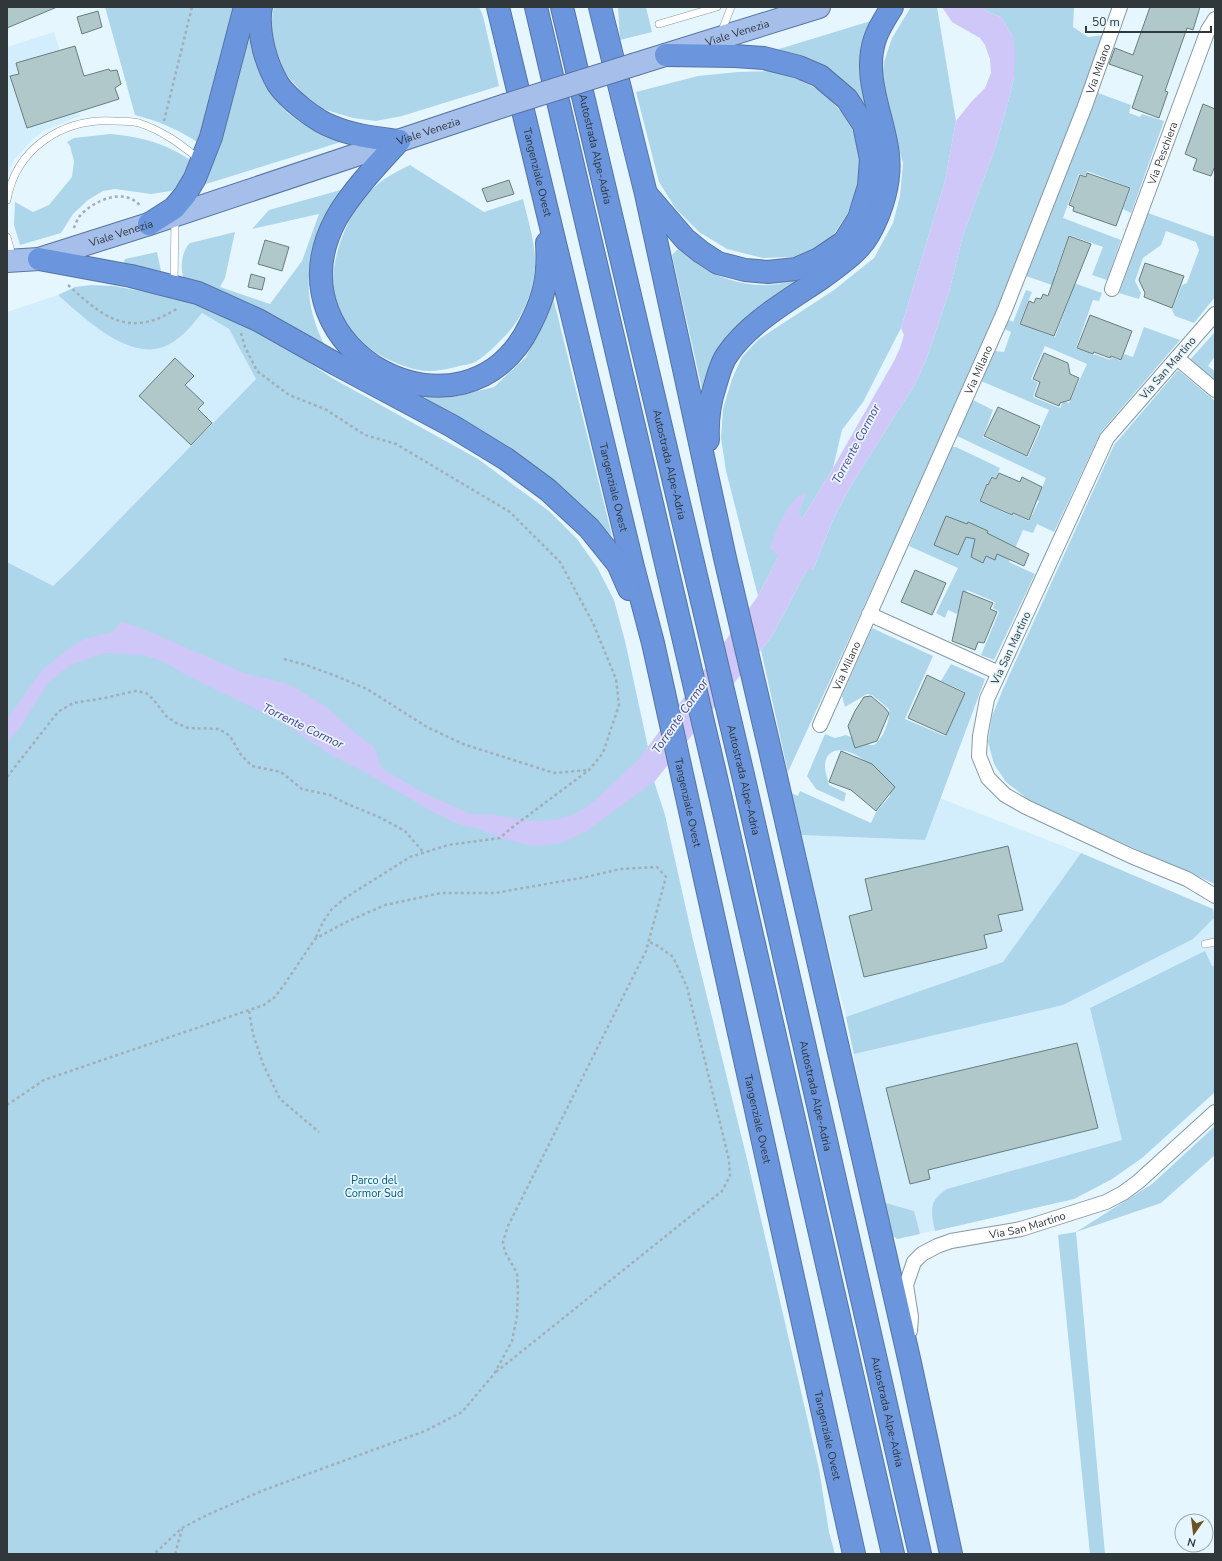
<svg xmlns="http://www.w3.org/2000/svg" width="1222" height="1561" font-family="'Nunito Sans',sans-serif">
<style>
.built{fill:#d2eefd}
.green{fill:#add6eb;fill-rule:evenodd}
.water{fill:#cec7f7}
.building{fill:#b0c8ca;stroke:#677d7f}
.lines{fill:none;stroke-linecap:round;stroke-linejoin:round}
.lane-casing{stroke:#879aa4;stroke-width:8}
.street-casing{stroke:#879aa4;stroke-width:16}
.primary-casing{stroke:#5674a4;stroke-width:24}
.highway-casing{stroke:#5674a4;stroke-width:24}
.path{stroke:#a2afb6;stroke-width:2.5;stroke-dasharray:3 3;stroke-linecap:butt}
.lane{stroke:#fff;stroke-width:7}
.street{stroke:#fff;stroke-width:14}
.primary{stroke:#a6bfea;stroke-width:22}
.highway{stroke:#6b95dc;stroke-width:22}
.primary-bridge-casing{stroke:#5674a4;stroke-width:24;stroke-linecap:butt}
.primary-bridge{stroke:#a6bfea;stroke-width:22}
.labels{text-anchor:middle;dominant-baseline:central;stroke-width:3.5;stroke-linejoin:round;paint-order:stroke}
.street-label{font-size:11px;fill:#30383c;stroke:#e6f6ff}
.park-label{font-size:11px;fill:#015c7d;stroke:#e6f6ff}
.water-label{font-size:12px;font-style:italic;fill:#514288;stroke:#e6f6ff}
</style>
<rect width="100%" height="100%" fill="#e6f6ff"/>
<!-- built -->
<path class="built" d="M 54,32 L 80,116 L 43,131 L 32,140 L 14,160 L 7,175 L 7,47 Z
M 58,295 L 84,318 L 103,332 L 178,339 L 202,313 L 229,329 L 256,379 L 75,565 L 53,586 L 7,562 L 7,312 Z
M 940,798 L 1081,853 L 1003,962 L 1213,909 L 1215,927 L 1215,1092 L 1142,1158 L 1112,1179 L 1074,1199 L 897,1239 L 888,1232 L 846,1017 L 800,835 L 924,840 Z"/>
<!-- green -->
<path class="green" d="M 105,7 L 235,7 L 200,144 C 180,130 158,121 135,115 Z
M 274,7 L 479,7 L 483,16 L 499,86 L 402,116 L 376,121 L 353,118 L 323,109 L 303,94 L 285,73 L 275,46 L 271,23 Z
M 618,7 L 646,7 L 652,32 L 620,40 Z
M 911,7 L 937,7 L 956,121 L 945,181 L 901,328 L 863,402 L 842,430 L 833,468 L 802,519 L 798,513 L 806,494 L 778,557 L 758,596 L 726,471 L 721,438 L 723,409 L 732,379 L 742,357 L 759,339 L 834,290 L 874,258 L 893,223 L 900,196 L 903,163 L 892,124 L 881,89 L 884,62 L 892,38 Z
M 982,7 L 1074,7 L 1073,27 L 1088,37 L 1105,35 L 988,335 L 788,772 L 761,650 L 772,636 L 807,570 L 813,570 L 834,517 L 850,487 L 915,384 L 926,360 L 949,292 L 963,235 L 994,151 L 1009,99 L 1014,77 L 1013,37 L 1001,17 L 988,12 Z
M 874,20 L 861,55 L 859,70 L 867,116 L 766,53 Z
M 251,23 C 253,65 265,102 305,125 C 316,131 329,136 341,142 L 206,184 Z
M 771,71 L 800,80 L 823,92 L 842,113 L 852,129 L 858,146 L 860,170 L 856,192 L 847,214 L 834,234 L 816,248 L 793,257 L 763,258 L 727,249 L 699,232 L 676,209 L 659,182 L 636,92 L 698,76 L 738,72 Z
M 1098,93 L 1131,105 L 1129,113 L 1140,117 L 1142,114 L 1164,121 L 1131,213 L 1123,209 L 1131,188 L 1087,171 L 1085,176 L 1079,174 L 1063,218 L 1121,240 L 1107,280 L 1092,275 L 1103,247 L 1069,235 L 1054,276 L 1102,293 L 1099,301 L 1093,300 L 1076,348 L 1094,355 L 1095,354 L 1110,360 L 1111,357 L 1121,361 L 1124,354 L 1133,357 L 1144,327 L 1180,340 L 1101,432 L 1054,532 L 1037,524 L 1033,533 L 1023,530 L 1009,562 L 1035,574 L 994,660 L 981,655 L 999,612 L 993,608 L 995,602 L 967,590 L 957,614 L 948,610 L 945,618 L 936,613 L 958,568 L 909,546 L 952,447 L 956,447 L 1000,468 L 996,478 L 992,476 L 988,484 L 987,483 L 979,501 L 1012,516 L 1013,514 L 1029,521 L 1039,501 L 1037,500 L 1046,478 L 957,436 L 973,400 L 993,410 L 983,437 L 1028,457 L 1049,410 L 981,381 L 995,351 L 1004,352 L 1011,332 L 1004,329 L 1009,320 L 1013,322 L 1026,290 L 1032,292 L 1019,324 L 1055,337 L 1072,292 L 1026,276 ZM 1045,346 L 1087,364 L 1069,403 L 1063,401 L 1060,408 L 1033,397 L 1038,383 L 1031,379 Z
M 110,134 C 142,137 166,143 193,162 L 178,187 L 171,191 L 151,194 L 115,189 L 103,191 L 88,200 L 73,214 L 61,233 L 20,245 L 14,225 L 15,202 L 33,212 L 49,205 L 72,177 L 74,161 L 70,146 L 67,142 L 74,138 Z
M 410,165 L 484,212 L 523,199 C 528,221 536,244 535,267 C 533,293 523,317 506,335 C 497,344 484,358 473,363 C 468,365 461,365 456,367 C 447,369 437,371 429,371 C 404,371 364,350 350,330 C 342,319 335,302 333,288 C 332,274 335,260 339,246 C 348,219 362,194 386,178 C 393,173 402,169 410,165 Z
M 348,188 C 339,201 328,215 321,229 C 303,270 305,307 325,346 L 184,280 C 180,270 181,251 190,243 L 235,232 L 225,278 L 220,287 L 270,304 L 302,261 L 319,214 L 252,229 L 269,210 Z
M 1148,213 L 1215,237 L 1215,297 L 1194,323 L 1175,316 L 1172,310 L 1182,285 L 1187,283 L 1199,250 L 1196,242 L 1166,231 L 1161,245 L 1143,258 L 1135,281 L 1141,293 L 1139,299 L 1119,293 Z
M 679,248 C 703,274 742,289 778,284 C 791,282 804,277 816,272 L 712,368 L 702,389 L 672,255 Z
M 157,252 L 161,271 L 123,265 L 125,259 Z
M 91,285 L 114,286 L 172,297 L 203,306 L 249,327 L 295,353 L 332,378 L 478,459 L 549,511 L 577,539 L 597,567 L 614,600 L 625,641 L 648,747 L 646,749 L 654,781 L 665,815 L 693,940 L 747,1159 L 819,1469 L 829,1532 L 835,1554 L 7,1554 L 7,562 L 53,586 L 75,565 L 256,379 L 229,329 L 202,313 C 191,326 180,341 163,347 C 127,360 83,317 58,295 L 75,287 Z
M 553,297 L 612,536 L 568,493 L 518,455 L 420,398 L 458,396 L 494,387 L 526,357 Z
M 1214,333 L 1215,356 L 1208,366 L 1215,371 L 1215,382 L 1189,361 Z
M 1178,370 L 1215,401 L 1215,884 L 1052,812 L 1033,803 L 1006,782 L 994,764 L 988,742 L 992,716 L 1003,689 L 1114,445 Z
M 872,628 L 933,656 L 905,719 L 945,736 L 965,692 L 941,681 L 951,664 L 985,679 L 925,840 L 800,835 L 789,792 L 798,796 L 800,791 L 871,823 L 876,812 L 890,796 L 889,783 C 880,775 870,763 859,757 C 846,748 825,745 825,767 C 825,772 828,779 829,785 L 846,793 L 844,802 L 816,789 L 807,776 L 825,734 L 835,738 L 846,735 L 870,745 L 874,745 C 883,739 891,719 889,709 L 872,695 L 867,694 L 845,707 L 842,696 Z
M 1081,853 L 1213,909 L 1214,918 L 1193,939 L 1063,1005 L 854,1054 L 846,1017 L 1003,962 Z
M 1205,951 L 1212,966 L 1215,966 L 1215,1092 L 1142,1158 L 1112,1179 L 1074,1199 L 935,1231 C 931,1211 928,1201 947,1189 L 1122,1140 L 1090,1008 Z
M 1215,1126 L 1215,1155 L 1161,1203 L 1076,1232 L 1105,1554 L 1090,1554 L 1058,1235 L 1076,1232 L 1152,1184 Z
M 882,1202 L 914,1211 L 920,1234 L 897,1239 L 888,1232 Z"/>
<!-- water -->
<path class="water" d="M 942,7 L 982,7 L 988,12 L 1001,17 L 1013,37 L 1015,52 L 1014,77 L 1009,99 L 994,151 L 963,235 L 949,292 L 926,360 L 915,384 L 850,487 L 834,517 L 813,570 L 807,570 L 772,636 L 655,781 L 587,831 L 561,843 L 532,846 L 500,838 L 482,830 L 458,824 L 431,811 L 361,770 L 331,755 L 280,721 L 186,675 L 164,662 L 143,655 L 104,653 L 69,666 L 48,683 L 21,726 L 7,743 L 7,719 L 42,670 L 72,646 L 85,639 L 113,632 L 119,623 L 123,622 L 153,633 L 244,673 L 288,684 L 304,693 L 328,708 L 355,733 L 373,746 L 378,755 L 379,763 L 383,769 L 424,793 L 471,814 L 489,814 L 523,820 L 537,821 L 558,819 L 573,815 L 591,804 L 639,759 L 758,596 L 778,557 L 770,548 C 775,532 788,497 806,493 L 798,513 L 802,519 L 833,468 L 894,361 L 900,348 L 904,335 L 901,328 L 945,181 L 956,121 L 972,101 L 985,88 L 991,73 L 990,59 L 985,45 L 980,38 L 952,22 Z"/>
<!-- building -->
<path class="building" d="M 7,7 L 57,7 L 7,28 Z
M 1150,7 L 1200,7 L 1193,30 L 1187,28 L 1165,91 L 1168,92 L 1159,118 L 1132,108 L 1143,76 L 1109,64 L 1115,48 L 1133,55 Z
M 98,11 L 102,27 L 82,34 L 77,17 Z
M 75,46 L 84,76 L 109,69 L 110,71 L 117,70 L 121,84 L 115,88 L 119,99 L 27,128 L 10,76 L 19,74 L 16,63 Z
M 1203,104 L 1215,109 L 1215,166 L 1211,176 L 1193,170 L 1197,159 L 1185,154 Z
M 1087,173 L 1130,188 L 1116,226 L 1073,211 L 1074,207 L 1069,205 L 1080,175 L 1086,177 Z
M 509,180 L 514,194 L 487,202 L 482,189 Z
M 1069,236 L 1091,244 L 1054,336 L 1020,324 L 1029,301 L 1034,303 L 1036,298 L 1041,299 L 1043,294 L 1048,296 Z
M 265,240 L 289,247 L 282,271 L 258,264 Z
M 1145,263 L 1184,276 L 1172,308 L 1144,297 L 1145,293 L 1139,280 Z
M 251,274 L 265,278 L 262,290 L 248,287 Z
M 1090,315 L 1132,331 L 1121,360 L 1111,356 L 1110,358 L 1094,352 L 1093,354 L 1077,348 Z
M 1044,353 L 1068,363 L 1070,374 L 1079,378 L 1070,400 L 1060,403 L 1059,406 L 1035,396 L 1040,382 L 1033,379 Z
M 175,358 L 194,376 L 185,385 L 204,403 L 198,409 L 212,423 L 191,445 L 139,396 Z
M 998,407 L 1040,426 L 1027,456 L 984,436 Z
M 999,473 L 1020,482 L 1022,477 L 1042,487 L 1029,520 L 1013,513 L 1012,515 L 980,501 L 987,484 L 988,485 L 992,477 L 996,479 Z
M 946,516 L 967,524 L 968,522 L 988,531 L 987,533 L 1029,554 L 1024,566 L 997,554 L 995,560 L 986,556 L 983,563 L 971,557 L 975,539 L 966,537 L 958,555 L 934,545 Z
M 915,570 L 946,583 L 932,615 L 901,602 Z
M 963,591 L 993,603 L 990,609 L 997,612 L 984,643 L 978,642 L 975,650 L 952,641 Z
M 927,675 L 965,693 L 946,735 L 908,718 Z
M 871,696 L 885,708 L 889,713 L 877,741 L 855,748 L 848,726 L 855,711 L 864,697 Z
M 841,751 L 872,764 L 895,787 L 876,811 L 851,790 L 829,782 Z
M 1008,846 L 1023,910 L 998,915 L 1002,931 L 984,935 L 987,948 L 864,977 L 849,916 L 872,910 L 865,879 Z
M 1077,1043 L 1098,1128 L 928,1170 L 930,1179 L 910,1184 L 886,1088 Z"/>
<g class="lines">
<defs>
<path id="lane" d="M 659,24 L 717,7
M 721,33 L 731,7
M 7,200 C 16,148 63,118 114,121 C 122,121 131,121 139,123 C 163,131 179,143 199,159
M 7,237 L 13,259
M 174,285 L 175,217
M 1205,944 L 1215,942"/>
<g id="street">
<path id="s1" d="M 1112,289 L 1208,30 L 1215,19"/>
<path d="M 1215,314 L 1107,438 L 987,699 L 980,736 L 979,756 L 988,778 L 1005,795 L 1026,807 L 1131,856 L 1187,879 L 1215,896"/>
<path d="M 1177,358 L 1215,390"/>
<path d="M 869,614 L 999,673"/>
<path id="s2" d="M 820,725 L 1004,312 L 1085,106 L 1120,7"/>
<path id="s3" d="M 910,1331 L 911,1317 L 906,1285 L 914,1262 L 922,1254 L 937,1246 L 951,1241 L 1021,1229 L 1106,1202 L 1123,1193 L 1138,1182 L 1215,1112"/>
</g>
<g id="primary">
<path id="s4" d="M 636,64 L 819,7"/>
<path id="s5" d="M 7,261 L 39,259 L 149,224 L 506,105"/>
</g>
<g id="highway">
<path d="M 261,7 C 258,20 261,37 264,50 C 267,61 272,74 278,84 C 288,99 316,121 333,127 C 354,136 377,138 399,141"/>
<path id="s6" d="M 498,7 L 633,567 L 653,643 L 854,1554"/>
<path d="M 536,7 L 721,799 L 893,1554"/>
<path id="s7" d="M 562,7 L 743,775 L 920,1554"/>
<path d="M 600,7 L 646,194 L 725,558 L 769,746 L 910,1363 L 951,1554"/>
<path d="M 399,141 C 378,164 351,192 336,219 C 265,352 466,457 530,325 C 545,296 549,275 547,243"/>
<path d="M 648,196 L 685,239 L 701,252 L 718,263 L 745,270 L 768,272 L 796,269 L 819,259 L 844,242 L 859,218 L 869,186 L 871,159 L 864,125 L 847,99 L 820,76 L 799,67 L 764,58 L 735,56 L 666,55"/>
<path d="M 149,224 L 174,208 L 185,195 L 195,178 L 211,137 L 245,7"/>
<path d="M 39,259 L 131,276 L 198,293 L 258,320 L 336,364 L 452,426 L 506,459 L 548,490 L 589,528 L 618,564 L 629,589"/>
<path d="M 708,440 C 707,421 709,404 715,386 C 718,376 721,363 727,355 C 749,322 791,299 823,277 C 839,265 859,252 869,234 C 882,211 891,181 888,155 C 884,117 862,78 875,39 C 879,27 886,17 892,7"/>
</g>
</defs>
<!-- lane casing -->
<use href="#lane" class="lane-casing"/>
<!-- street casing -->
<use href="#street" class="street-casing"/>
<!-- primary casing -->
<use href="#primary" class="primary-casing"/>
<!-- highway casing -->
<use href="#highway" class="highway-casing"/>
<!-- path -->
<path class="path" d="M 164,121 L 192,7
M 74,228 C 75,225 77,220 79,217 C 93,200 126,186 141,207
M 68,285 C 95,309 118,333 157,319 C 165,316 172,311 179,308
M 241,333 L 245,347 L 257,371 L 289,395 L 325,409 L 365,435 L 396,444 L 510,512 L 560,562 L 593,623 L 616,679 L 619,705 L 603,753 L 589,770 L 510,829 L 500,838 L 448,845 L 410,857 L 345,898 L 332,909 L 323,922 L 315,939
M 284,659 L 306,665 L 336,676 L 367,689 L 427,727 L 463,744 L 554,773 L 589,770
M 7,777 L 58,712 L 73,703 L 105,698 L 135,691 L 146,693 L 153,699 L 166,716 L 176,723 L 188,728 L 219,729 L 230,736 L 241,755 L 252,766 L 281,772 L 302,789 L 330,795 L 345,803 L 379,817 L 405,831 L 424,853
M 249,1011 L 253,1034 L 263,1064 L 280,1099 L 319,1132
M 7,1105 L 44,1080 L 264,1005 L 275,997 L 284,985 L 315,939 L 344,923 L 385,905 L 441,893 L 495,893 L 586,877 L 620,869 L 657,867 L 666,877 L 646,951 L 508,1226 L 503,1242 L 505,1252 L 517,1273 L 518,1291 L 517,1316 L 512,1341 L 494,1374 L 462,1412 L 425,1431 L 264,1490 L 207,1515 L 182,1528 L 154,1554
M 496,1372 L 722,1191 L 730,1176 L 729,1160 L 687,987 L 673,957 L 658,946 L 649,942
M 175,1554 L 182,1529"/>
<!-- lane -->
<use href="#lane" class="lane"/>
<!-- street -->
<use href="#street" class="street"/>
<!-- primary -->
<use href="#primary" class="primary"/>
<!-- highway -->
<use href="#highway" class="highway"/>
<defs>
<path id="primary-bridge" d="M 506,105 L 636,64"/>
</defs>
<!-- primary-bridge casing -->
<use href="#primary-bridge" class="primary-bridge-casing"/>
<!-- primary-bridge -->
<use href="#primary-bridge" class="primary-bridge"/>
</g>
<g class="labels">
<!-- street labels -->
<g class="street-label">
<text stroke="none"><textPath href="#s4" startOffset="106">Viale Venezia</textPath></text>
<text stroke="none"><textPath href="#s2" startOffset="713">Via Milano</textPath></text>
<text stroke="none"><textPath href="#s5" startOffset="442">Viale Venezia</textPath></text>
<text stroke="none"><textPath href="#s7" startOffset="146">Autostrada Alpe-Adria</textPath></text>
<text stroke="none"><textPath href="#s1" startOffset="145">Via Peschiera</textPath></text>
<text stroke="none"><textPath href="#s6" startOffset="170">Tangenziale Ovest</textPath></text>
<text stroke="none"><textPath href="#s5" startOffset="118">Viale Venezia</textPath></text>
<text transform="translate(1168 368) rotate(-49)">Via San Martino</text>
<text stroke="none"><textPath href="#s2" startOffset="389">Via Milano</textPath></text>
<text stroke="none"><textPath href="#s7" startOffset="470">Autostrada Alpe-Adria</textPath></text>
<text stroke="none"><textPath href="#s6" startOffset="494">Tangenziale Ovest</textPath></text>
<text transform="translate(1011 648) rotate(-65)">Via San Martino</text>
<text stroke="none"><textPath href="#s2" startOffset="65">Via Milano</textPath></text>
<text stroke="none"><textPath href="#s7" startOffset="794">Autostrada Alpe-Adria</textPath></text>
<text stroke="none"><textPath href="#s6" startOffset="818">Tangenziale Ovest</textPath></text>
<text stroke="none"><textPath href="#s7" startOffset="1118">Autostrada Alpe-Adria</textPath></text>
<text stroke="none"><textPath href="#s6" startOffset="1142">Tangenziale Ovest</textPath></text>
<text stroke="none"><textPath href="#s3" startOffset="192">Via San Martino</textPath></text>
<text stroke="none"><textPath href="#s7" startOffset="1442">Autostrada Alpe-Adria</textPath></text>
<text stroke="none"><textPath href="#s6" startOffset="1466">Tangenziale Ovest</textPath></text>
</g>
<!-- park labels -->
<g class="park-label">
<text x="374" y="1180">Parco del<tspan x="374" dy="13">Cormor Sud</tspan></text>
</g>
<!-- water labels -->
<g class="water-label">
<text transform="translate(856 444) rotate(-62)">Torrente Cormor</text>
<text transform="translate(680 716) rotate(-55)">Torrente Cormor</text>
<text transform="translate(303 726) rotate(26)">Torrente Cormor</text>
</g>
</g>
<!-- border -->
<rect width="1222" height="1561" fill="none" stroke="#30383c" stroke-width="16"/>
<!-- north arrow -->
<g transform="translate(1194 1533) rotate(194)"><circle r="19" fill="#e6f6ff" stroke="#9daab1"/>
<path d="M0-3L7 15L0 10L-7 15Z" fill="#6a5223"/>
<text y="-6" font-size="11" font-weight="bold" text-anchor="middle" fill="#30383c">N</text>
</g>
<!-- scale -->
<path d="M1086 26v6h125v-6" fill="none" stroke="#30383c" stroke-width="2"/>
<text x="1092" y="26" font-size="12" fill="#30383c" stroke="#e6f6ff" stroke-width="3" paint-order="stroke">50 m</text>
</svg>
